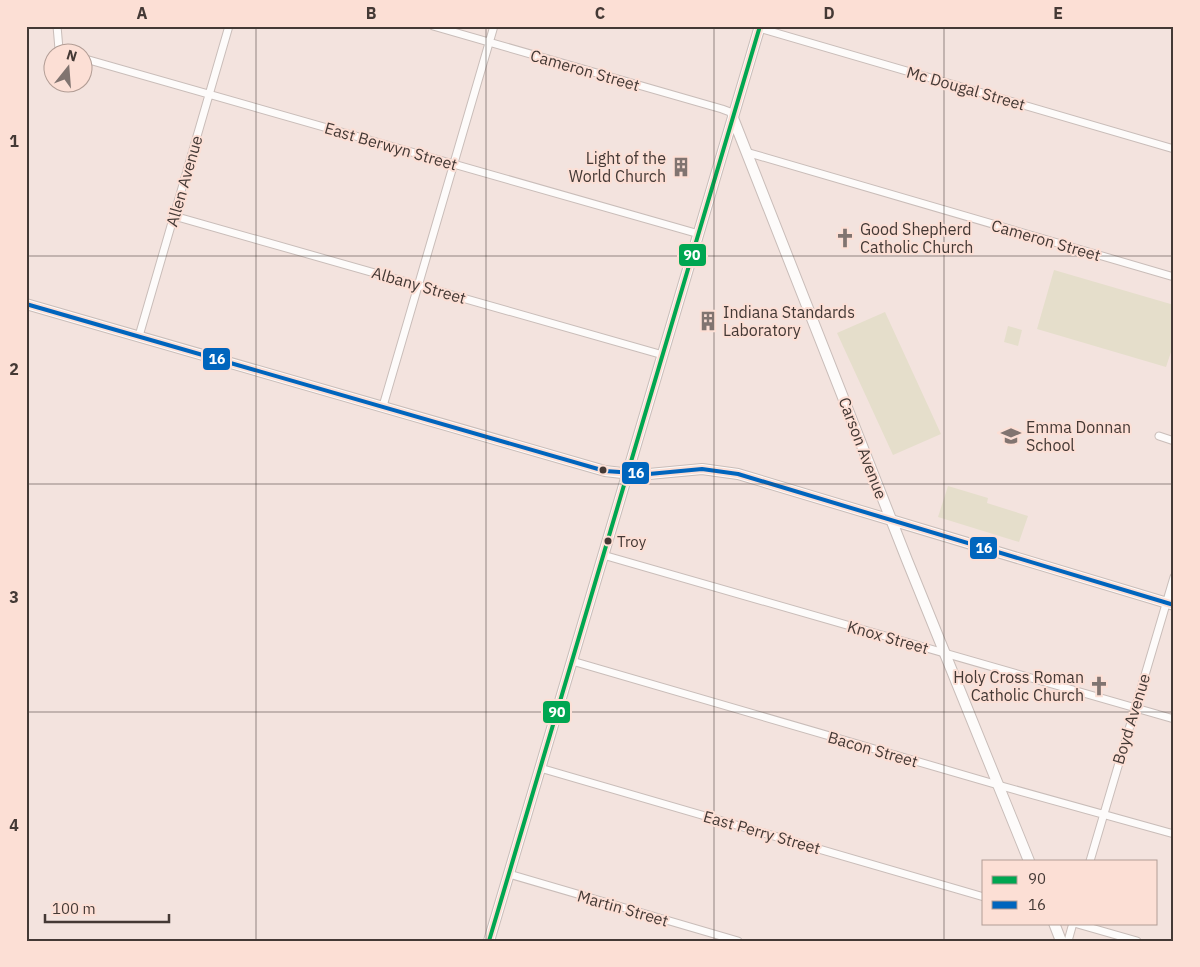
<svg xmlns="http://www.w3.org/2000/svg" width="1200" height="967" font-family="'IBM Plex Sans',sans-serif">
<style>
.green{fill:#e5decb}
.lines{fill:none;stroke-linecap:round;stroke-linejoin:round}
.street-casing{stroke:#c9bdb9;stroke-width:9}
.secondary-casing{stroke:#c9bdb9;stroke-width:12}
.street{stroke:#fdfbfa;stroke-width:7}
.secondary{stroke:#fdfbfa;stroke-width:10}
.bus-1-casing{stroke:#fcdfd5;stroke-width:8}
.bus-2-casing{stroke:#fcdfd5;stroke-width:8}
.bus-1{stroke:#00a651;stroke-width:4}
.bus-2{stroke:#0065bd;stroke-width:4}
.grid{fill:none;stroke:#443935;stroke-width:1;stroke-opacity:0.55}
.bus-dot{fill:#443935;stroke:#fcdfd5;stroke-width:2}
.labels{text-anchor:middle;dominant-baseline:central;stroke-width:4;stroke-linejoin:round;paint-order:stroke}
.bus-label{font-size:15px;fill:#443935;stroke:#fcdfd5;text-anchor:start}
.street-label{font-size:16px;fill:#443935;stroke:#fcdfd5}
.poi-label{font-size:16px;fill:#443935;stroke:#fcdfd5;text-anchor:start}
.line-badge{stroke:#fcdfd5;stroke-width:2}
.badge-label{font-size:14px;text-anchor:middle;font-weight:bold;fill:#fff}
.neatline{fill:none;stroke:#443935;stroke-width:2}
.grid-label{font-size:16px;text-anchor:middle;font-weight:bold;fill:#443935}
</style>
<rect width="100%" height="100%" fill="#f3e3de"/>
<!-- green -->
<path class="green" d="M 1054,270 L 1174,305 L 1174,343 L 1166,367 L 1037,329 Z
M 885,312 L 941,434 L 893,455 L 837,333 Z
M 1008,326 L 1022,330 L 1018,346 L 1004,342 Z
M 948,486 L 988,498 L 987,503 L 1028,516 L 1019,542 L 938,517 Z"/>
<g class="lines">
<defs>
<path id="street" d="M 57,26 L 59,49 L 66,52
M 433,26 L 722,109 L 730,112 L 733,118
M 759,28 L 1174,149
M 82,58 L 699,234
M 746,152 L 1174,277
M 174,216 L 663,355
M 139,336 L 229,26
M 383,406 L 494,26
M 1159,436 L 1174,441
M 603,555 L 1174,719
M 572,661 L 998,785 L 1174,834
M 540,768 L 984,897
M 1090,861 L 1174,577
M 509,874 L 738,941
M 1074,923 L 1137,941
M 1068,941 L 1073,923"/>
<path id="secondary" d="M 733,118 L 907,560 L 1029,861
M 26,304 L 605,471 L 622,473 L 649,474 L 702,469 L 738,474 L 1174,605
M 1054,923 L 1061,941
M 489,941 L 760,26"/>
</defs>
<!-- street casing -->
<use href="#street" class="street-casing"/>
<!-- secondary casing -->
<use href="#secondary" class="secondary-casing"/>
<!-- street -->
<use href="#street" class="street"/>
<!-- secondary -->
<use href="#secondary" class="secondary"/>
<defs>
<path id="bus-1" d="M 489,941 L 760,26"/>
<path id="bus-2" d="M 26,304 L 605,471 L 649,474 L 702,469 L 738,474 L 1174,605"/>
</defs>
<!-- bus-1 casing -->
<use href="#bus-1" class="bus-1-casing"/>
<!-- bus-2 casing -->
<use href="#bus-2" class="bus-2-casing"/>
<!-- bus-1 -->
<use href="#bus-1" class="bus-1"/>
<!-- bus-2 -->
<use href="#bus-2" class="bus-2"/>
</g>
<!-- grid -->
<path class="grid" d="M 256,26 L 256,941M 486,26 L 486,941M 714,26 L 714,941M 944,26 L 944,941M 26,256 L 1174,256M 26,484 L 1174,484M 26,712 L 1174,712"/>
<!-- icons -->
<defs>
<symbol id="building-bare" viewBox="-9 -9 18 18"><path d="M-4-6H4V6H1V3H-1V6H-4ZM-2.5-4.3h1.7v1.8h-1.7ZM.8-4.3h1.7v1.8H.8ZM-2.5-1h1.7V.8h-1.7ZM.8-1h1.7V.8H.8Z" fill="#817470" stroke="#fcdfd5" stroke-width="2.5" paint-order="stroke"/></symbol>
<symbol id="church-bare" viewBox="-9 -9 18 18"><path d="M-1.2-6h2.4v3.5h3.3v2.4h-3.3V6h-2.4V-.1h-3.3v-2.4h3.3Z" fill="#817470" stroke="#fcdfd5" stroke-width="2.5" paint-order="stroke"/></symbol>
<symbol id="school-bare" viewBox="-9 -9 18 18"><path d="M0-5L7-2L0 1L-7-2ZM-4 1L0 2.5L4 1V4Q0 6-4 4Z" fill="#817470" stroke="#fcdfd5" stroke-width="2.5" paint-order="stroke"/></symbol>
</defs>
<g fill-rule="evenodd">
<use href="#building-bare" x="667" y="153" width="28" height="28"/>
<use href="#church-bare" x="831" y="224" width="28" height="28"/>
<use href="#building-bare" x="694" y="307" width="28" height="28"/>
<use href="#school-bare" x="997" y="422" width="28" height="28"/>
<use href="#church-bare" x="1085" y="672" width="28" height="28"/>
</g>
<!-- markers -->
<g class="bus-dot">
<circle cx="603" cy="470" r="4.5"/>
<circle cx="608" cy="541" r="4.5"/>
</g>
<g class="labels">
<!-- bus labels -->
<g class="bus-label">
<text x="617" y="541">Troy</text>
</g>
<!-- street labels -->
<g class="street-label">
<text transform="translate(585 70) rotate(16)">Cameron Street</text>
<text transform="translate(966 88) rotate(16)">Mc Dougal Street</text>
<text transform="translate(391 146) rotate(16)">East Berwyn Street</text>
<text transform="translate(184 181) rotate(-74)">Allen Avenue</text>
<text transform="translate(1046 240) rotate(16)">Cameron Street</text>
<text transform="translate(419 285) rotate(16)">Albany Street</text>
<text transform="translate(863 448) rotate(69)">Carson Avenue</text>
<text transform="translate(888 637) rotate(16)">Knox Street</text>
<text transform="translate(1131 719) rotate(-73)">Boyd Avenue</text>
<text transform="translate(873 749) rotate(16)">Bacon Street</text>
<text transform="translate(762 832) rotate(16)">East Perry Street</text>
<text transform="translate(623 908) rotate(16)">Martin Street</text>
</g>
<!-- poi labels -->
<g class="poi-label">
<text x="666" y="158" text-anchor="end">Light of the<tspan x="666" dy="18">World Church</tspan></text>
<text x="860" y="229">Good Shepherd<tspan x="860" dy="18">Catholic Church</tspan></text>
<text x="723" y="312">Indiana Standards<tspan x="723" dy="18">Laboratory</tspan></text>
<text x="1026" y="427">Emma Donnan<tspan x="1026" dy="18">School</tspan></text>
<text x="1084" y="677" text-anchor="end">Holy Cross Roman<tspan x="1084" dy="18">Catholic Church</tspan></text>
</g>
</g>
<g class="line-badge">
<rect x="678" y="243" width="29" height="24" rx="5" fill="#00a651"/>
<rect x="202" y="347" width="29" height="24" rx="5" fill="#0065bd"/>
<rect x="621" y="461" width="29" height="24" rx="5" fill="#0065bd"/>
<rect x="969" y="536" width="29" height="24" rx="5" fill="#0065bd"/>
<rect x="542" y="700" width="29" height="24" rx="5" fill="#00a651"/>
</g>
<g class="badge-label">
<text x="692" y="260">90</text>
<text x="217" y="364">16</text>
<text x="636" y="478">16</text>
<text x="984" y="553">16</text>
<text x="557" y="717">90</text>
</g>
<!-- border -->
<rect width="1200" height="967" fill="none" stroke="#fcdfd5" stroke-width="55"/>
<!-- legend -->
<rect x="982" y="860" width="175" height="65" fill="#fcdfd5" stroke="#b29d95"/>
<rect x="992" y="876" width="25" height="8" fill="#00a651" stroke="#b29d95"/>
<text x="1028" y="884" font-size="15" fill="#443935">90</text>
<rect x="992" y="901" width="25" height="8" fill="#0065bd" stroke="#b29d95"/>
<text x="1028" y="910" font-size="15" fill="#443935">16</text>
<!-- north arrow -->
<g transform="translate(68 68) rotate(17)"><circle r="24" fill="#fcdfd5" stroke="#b29d95"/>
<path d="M0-4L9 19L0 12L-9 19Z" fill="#817470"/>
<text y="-8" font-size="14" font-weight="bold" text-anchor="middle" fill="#443935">N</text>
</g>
<!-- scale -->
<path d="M45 914v8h124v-8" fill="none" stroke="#443935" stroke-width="2.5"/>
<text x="52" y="914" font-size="15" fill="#443935" stroke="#fcdfd5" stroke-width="4" paint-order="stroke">100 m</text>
<rect x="28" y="28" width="1144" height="912" class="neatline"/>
<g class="grid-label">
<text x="142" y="19">A</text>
<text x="371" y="19">B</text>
<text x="600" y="19">C</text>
<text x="829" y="19">D</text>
<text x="1058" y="19">E</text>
<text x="14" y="147">1</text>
<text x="14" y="375">2</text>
<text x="14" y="603">3</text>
<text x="14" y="831">4</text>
</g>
</svg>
